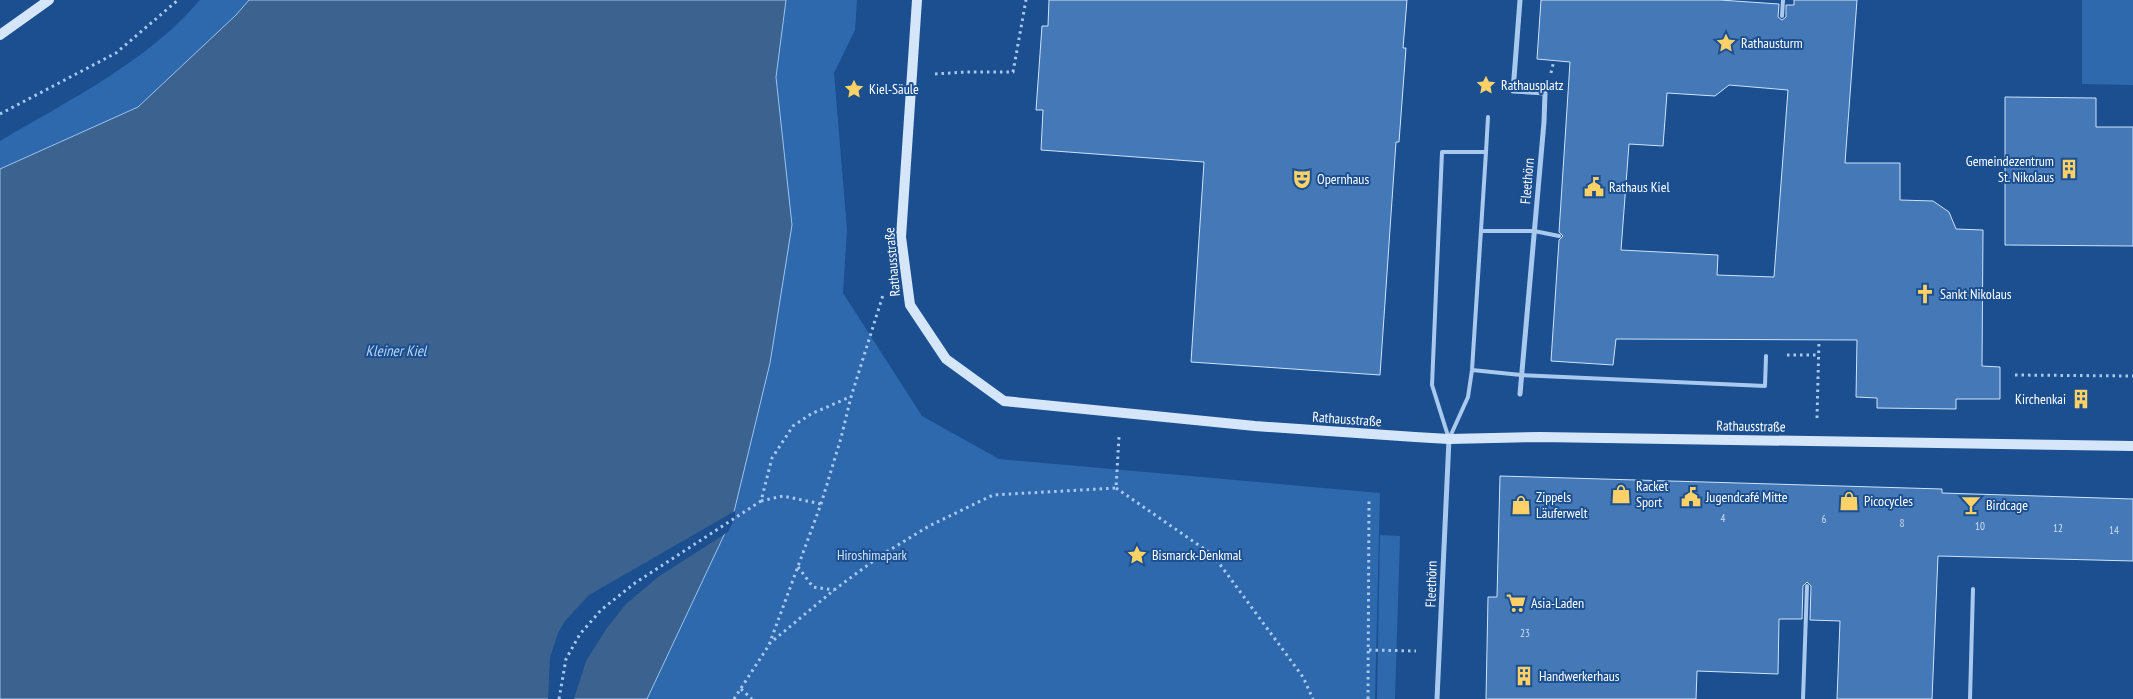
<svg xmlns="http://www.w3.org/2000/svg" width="2133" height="699" font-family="'PT Sans Narrow',sans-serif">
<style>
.green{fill:#2e69ad}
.water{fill:#3c6290;stroke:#9cc4f0}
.pier{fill:#1b4f8f}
.building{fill:#4478b7;stroke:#cfe3fa;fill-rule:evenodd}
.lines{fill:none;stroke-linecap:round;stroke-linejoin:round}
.path{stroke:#a9c9ee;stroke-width:3;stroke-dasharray:2.5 4;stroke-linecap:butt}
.lane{stroke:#a9c9ee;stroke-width:4}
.street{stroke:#a9c9ee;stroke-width:5}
.secondary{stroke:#d6e6fa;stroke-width:10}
.labels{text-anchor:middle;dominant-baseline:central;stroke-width:4;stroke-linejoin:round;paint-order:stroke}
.number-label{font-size:11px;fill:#d0dded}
.poi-label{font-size:14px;fill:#fff;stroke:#1b4f8f;text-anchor:start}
.street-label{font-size:14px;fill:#fff;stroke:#1b4f8f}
.park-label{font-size:14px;fill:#cfe3fa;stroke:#1b4f8f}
.water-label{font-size:15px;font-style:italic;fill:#b5d3f5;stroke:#1b4f8f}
</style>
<rect width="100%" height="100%" fill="#1b4f8f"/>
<!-- green -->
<path class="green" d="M 200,0 L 249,0 L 236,15 L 138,107 L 0,169 L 0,141 C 69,100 147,62 200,0 Z
M 786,0 L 857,0 L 855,30 L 834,73 L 847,230 L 843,293 L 922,416 L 999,459 L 1380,493 L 1375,699 L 647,699 L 733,516 L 792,225 L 776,77 Z
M 2082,0 L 2133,0 L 2133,85 L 2082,84 Z
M 1380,535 L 1400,536 L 1395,699 L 1377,699 Z"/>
<!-- water -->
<path class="water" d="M 249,0 L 786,0 L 776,77 L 792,225 L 770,363 L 733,516 L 647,699 L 0,699 L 0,169 L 138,107 L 236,15 Z"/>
<!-- pier -->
<path class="pier" d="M 735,511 L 735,517 L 728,532 L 658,577 L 626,604 L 607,628 L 586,661 L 574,699 L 548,699 L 550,657 L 558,633 L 565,621 L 589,595 Z"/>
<!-- building -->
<path class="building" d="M 1049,0 L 1407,0 L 1403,48 L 1406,48 L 1399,142 L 1396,142 L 1380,375 L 1191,362 L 1204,162 L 1041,150 L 1043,110 L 1036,110 L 1042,26 L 1048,26 Z
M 1541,0 L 1720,0 L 1779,4 L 1778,17 L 1782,20 L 1786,17 L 1786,5 L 1794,5 L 1794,0 L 1857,0 L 1845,163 L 1900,163 L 1900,200 L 1933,201 L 1949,212 L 1956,229 L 1983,230 L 1982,366 L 2000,367 L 2000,399 L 1956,399 L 1956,409 L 1877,408 L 1877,398 L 1856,397 L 1857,340 L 1616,339 L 1613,365 L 1551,361 L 1559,240 L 1563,236 L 1559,232 L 1570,62 L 1537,59 ZM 1729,85 L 1788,90 L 1774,277 L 1717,275 L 1718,255 L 1621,250 L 1629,144 L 1663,146 L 1667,93 L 1715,96 Z
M 2005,97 L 2096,98 L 2096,127 L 2133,127 L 2133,246 L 2005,245 Z
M 1500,476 L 1942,489 L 1942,493 L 2133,499 L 2133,561 L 1938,556 L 1932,699 L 1837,699 L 1840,621 L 1810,620 L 1811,586 L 1807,582 L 1803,586 L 1802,619 L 1779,619 L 1778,674 L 1697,671 L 1696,699 L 1486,699 L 1488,597 L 1497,597 Z"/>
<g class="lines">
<!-- path -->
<path class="path" d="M 1551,73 L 1554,60
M 935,74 L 966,72 L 1013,72 L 1026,0
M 0,114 L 116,53 L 178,0
M 1787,355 L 1818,355
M 2015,375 L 2133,376
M 1817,418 L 1819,340
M 1116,488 L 1213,555 L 1303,677 L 1313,699
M 761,501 L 783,496 L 821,504
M 798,567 L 813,587 L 834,590
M 769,644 L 834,590 L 880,556 L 929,526 L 993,495 L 1116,488 L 1119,437
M 1369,650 L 1416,651
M 741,689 L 752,699
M 559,699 L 566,659 L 580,634 L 601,610 L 635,583 L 761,501 L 772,458 L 793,426 L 811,414 L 850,397
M 734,699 L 769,645 L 821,504 L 841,438 L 851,397 L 883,295
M 1368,699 L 1369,500"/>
<!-- lane -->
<path class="lane" d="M 1782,16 L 1783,0
M 1442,152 L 1486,152 L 1472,370 L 1468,397 L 1449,439 L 1432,385 Z
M 1486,152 L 1488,117
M 1481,231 L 1534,231 L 1559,236
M 1472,370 L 1521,375 L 1765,386 L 1766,356
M 1803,699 L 1807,586
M 1970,699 L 1973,589"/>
<!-- street -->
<path class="street" d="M 1520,0 L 1513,91 L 1545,93 L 1544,122 L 1520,394
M 1437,699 L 1449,439"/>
<!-- secondary -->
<path class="secondary" d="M 917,0 L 901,237 L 910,305 L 946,359 L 1004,401 L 1255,426 L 1415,437 L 1449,439 L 1540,437 L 2133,446
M 0,35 L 49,0"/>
</g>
<!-- icons -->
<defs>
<symbol id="sight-bare" viewBox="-9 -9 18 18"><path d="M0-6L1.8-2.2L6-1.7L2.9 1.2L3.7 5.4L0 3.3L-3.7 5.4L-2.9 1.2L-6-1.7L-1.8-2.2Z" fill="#ffd166" stroke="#1b4f8f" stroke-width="2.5" paint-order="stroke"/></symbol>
<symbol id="building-bare" viewBox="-9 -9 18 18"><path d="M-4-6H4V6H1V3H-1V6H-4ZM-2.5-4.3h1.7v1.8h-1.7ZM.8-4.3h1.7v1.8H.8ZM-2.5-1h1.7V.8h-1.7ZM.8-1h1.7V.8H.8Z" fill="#ffd166" stroke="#1b4f8f" stroke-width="2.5" paint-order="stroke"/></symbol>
<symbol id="theatre-bare" viewBox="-9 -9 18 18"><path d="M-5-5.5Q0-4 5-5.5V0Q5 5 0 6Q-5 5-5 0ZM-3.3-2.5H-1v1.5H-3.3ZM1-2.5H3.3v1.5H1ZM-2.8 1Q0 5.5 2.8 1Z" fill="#ffd166" stroke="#1b4f8f" stroke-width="2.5" paint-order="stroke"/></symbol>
<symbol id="civic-bare" viewBox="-9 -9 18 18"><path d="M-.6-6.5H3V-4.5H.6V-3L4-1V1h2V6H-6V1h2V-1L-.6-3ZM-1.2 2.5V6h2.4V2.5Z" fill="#ffd166" stroke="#1b4f8f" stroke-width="2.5" paint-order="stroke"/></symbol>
<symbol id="church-bare" viewBox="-9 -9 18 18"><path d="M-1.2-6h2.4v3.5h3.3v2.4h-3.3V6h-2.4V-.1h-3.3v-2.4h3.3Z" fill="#ffd166" stroke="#1b4f8f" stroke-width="2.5" paint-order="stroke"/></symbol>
<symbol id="shop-bare" viewBox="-9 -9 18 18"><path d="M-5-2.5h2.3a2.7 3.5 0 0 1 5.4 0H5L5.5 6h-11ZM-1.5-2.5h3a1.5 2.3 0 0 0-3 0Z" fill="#ffd166" stroke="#1b4f8f" stroke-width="2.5" paint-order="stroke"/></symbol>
<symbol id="bar-bare" viewBox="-9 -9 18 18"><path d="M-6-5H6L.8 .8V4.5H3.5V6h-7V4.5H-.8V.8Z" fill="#ffd166" stroke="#1b4f8f" stroke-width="2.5" paint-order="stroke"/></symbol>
<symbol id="supermarket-bare" viewBox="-9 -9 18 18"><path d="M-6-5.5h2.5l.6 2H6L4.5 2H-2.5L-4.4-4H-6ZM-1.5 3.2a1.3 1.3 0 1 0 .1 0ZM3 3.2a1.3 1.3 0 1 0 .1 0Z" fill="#ffd166" stroke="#1b4f8f" stroke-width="2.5" paint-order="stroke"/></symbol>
</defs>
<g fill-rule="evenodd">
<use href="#sight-bare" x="1712" y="29" width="28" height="28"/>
<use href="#sight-bare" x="1472" y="71" width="28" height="28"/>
<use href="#sight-bare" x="840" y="75" width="28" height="28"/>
<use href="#building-bare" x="2055" y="155" width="28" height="28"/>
<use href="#theatre-bare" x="1288" y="165" width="28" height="28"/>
<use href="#civic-bare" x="1580" y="173" width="28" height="28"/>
<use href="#church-bare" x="1911" y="280" width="28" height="28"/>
<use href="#building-bare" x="2067" y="385" width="28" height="28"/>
<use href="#shop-bare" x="1607" y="480" width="28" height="28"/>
<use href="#civic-bare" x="1677" y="483" width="28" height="28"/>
<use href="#shop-bare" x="1835" y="487" width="28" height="28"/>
<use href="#shop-bare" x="1507" y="491" width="28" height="28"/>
<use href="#bar-bare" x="1957" y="491" width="28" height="28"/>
<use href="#sight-bare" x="1123" y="541" width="28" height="28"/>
<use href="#supermarket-bare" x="1502" y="589" width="28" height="28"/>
<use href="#building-bare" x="1510" y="662" width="28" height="28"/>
</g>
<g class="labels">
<!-- number labels -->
<g class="number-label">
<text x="1723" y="518">4</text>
<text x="1824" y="519">6</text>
<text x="1902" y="523">8</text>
<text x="1980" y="526">10</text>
<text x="2058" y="528">12</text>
<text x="2114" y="530">14</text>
<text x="1525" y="633">23</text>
</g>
<!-- poi labels -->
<g class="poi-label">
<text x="1741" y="43">Rathausturm</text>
<text x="1501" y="85">Rathausplatz</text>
<text x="869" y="89">Kiel-Säule</text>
<text x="2054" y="161" text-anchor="end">Gemeindezentrum<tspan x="2054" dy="16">St. Nikolaus</tspan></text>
<text x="1317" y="179">Opernhaus</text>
<text x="1609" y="187">Rathaus Kiel</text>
<text x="1940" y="294">Sankt Nikolaus</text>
<text x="2066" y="399" text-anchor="end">Kirchenkai</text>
<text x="1636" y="486">Racket<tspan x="1636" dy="16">Sport</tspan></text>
<text x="1536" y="497">Zippels<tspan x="1536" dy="16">Läuferwelt</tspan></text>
<text x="1706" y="497">Jugendcafé Mitte</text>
<text x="1864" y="501">Picocycles</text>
<text x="1986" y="505">Birdcage</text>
<text x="1152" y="555">Bismarck-Denkmal</text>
<text x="1531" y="603">Asia-Laden</text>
<text x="1539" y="676">Handwerkerhaus</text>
</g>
<!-- street labels -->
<g class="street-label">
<text transform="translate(1527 181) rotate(-85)">Fleethörn</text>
<text transform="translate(892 262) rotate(-95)">Rathausstraße</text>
<text transform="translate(1347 419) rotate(4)">Rathausstraße</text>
<text transform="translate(1751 426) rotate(1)">Rathausstraße</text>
<text transform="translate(1431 584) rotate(-88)">Fleethörn</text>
</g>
<!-- park labels -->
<g class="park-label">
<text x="872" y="555">Hiroshimapark</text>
</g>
<!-- water labels -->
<g class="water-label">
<text x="396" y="350">Kleiner Kiel</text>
</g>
</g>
</svg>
